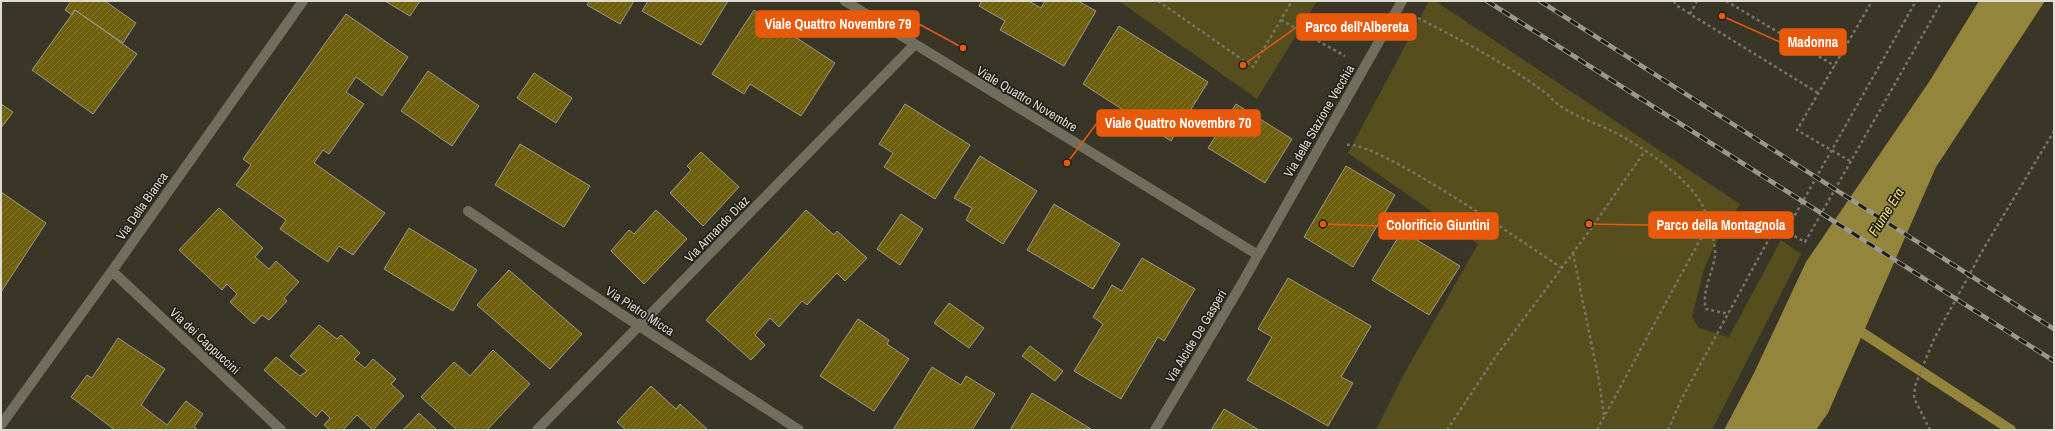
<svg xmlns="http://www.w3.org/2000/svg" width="2055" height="431" font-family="'Archivo Narrow',sans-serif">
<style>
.green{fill:#574e1e}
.water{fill:#93853b}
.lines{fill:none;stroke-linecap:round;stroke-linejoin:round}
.stream{stroke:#93853b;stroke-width:10}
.building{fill:url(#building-hatch);stroke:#9b9886}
.path{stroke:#777568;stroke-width:2.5;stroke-dasharray:3 3;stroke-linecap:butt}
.minor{stroke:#716e5d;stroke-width:10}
.rail-casing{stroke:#9b998d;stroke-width:4.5}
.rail{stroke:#1e1d16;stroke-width:3;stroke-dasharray:9;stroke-linecap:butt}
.labels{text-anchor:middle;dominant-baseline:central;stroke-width:3;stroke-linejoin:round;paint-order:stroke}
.street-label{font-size:13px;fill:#deddd3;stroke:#1e1d16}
.water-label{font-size:14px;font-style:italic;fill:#f5e079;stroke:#1e1d16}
.leader{fill:none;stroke:#e8590c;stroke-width:1.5}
.callout-dot{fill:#e8590c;stroke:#1e1d16;stroke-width:1.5}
.callout{fill:#e8590c;stroke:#e8590c;stroke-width:1.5}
.callout-label{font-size:14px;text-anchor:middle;font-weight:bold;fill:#fff}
</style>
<defs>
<pattern id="building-hatch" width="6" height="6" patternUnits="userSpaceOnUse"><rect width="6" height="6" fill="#6e5f0d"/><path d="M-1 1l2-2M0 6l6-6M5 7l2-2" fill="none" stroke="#82762f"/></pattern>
</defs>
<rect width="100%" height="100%" fill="#393627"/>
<!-- green -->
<path class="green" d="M 1119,1 L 1317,1 L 1257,99 Z
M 1429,1 L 1435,1 L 1740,204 L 1715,244 L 1704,269 L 1692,317 L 1699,328 L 1729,337 L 1781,240 L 1801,254 L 1712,430 L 1376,430 L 1404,374 L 1478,244 L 1348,153 Z"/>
<!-- water -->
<path class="water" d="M 1979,1 L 2045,1 L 1936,167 L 1828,413 L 1816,430 L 1724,430 L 1754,373 L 1806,262 L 1929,82 Z"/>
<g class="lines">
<!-- stream -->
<path class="stream" d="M 1852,326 L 2011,430"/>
</g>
<!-- building -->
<path class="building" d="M 71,1 L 105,1 L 136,23 L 123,43 L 75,10 L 72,15 L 65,10 Z
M 385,1 L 420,1 L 410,16 Z
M 589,1 L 634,1 L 620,24 L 587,5 Z
M 648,1 L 728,1 L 701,45 L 642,11 Z
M 982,1 L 1029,1 L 1041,8 L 1045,1 L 1078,1 L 1096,11 L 1064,66 L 1000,30 L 1005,21 L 979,6 Z
M 75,10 L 137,54 L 93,114 L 32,70 Z
M 754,10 L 835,63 L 801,116 L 750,84 L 744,94 L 712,74 Z
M 346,14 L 408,57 L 382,96 L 356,77 L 346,92 L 364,104 L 329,154 L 323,150 L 314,163 L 385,213 L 353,255 L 339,246 L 328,262 L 280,229 L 286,220 L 236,185 L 251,165 L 243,159 Z
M 1119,26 L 1208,82 L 1171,141 L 1083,84 Z
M 428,71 L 479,106 L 452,146 L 401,111 Z
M 534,73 L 572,98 L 556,123 L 517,98 Z
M 1,104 L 13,112 L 1,128 Z
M 905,104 L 970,145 L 935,199 L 884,167 L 893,153 L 879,144 Z
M 1236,104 L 1292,139 L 1265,183 L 1208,148 Z
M 520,144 L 590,186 L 564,227 L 495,185 Z
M 701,152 L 739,187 L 703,226 L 670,193 L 691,170 L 687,166 Z
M 980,156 L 1037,191 L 1003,244 L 966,220 L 972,208 L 954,198 Z
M 1346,166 L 1395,195 L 1353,267 L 1304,237 Z
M 1,192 L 46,223 L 1,292 Z
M 1054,204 L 1120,244 L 1093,289 L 1027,250 Z
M 219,208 L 263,248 L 255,257 L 269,269 L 276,261 L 299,282 L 284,298 L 287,301 L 269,320 L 262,315 L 254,324 L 230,302 L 237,294 L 227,284 L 222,290 L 179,250 Z
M 656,210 L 687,239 L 644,284 L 611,251 L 629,230 L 634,234 Z
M 806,210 L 834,235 L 837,231 L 867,258 L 845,281 L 837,273 L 807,305 L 802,301 L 779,327 L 770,318 L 755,335 L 765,345 L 751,360 L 706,320 Z
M 901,214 L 923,229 L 900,265 L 877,249 Z
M 409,228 L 477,270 L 453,311 L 384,269 Z
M 1402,231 L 1460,266 L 1429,315 L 1372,280 Z
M 1142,258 L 1195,289 L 1164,341 L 1158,337 L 1121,399 L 1074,371 L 1103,324 L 1093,317 L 1112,285 L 1122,291 Z
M 509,270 L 582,334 L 550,369 L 477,305 Z
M 1288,278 L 1371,326 L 1341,377 L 1353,383 L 1328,426 L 1247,380 L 1272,337 L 1258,329 Z
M 949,303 L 984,328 L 969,348 L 934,323 Z
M 858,319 L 889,340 L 887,344 L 909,359 L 874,411 L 820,376 Z
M 319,325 L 337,339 L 341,335 L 360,353 L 354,359 L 365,368 L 373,359 L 396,379 L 391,384 L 404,396 L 373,430 L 357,415 L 343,430 L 330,430 L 324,425 L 330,418 L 322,410 L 316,417 L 264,370 L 276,357 L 300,376 L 307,371 L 290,356 Z
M 118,338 L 165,369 L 141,405 L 167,425 L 186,401 L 203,414 L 194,427 L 198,430 L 115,430 L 71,397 L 87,375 L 92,378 Z
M 1030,346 L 1063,371 L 1055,381 L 1022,356 Z
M 493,350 L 530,384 L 487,430 L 457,430 L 421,397 L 454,362 L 470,376 Z
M 932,367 L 961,385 L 966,376 L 995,394 L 972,430 L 893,430 Z
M 651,386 L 676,409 L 680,404 L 708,430 L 626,430 L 617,422 Z
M 1032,393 L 1091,429 L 1010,430 Z
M 1224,409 L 1259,430 L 1211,430 Z
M 419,413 L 437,430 L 403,430 Z"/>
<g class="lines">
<!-- path -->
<path class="path" d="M 1158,1 L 1253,67 L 1292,1
M 1674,1 L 1676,5 L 1690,14 L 1818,93
M 1726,1 L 1835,66
M 1690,14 L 1697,1
M 1418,18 C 1461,40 1505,63 1543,91 C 1550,96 1555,103 1562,107 C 1578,118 1599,124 1616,133 C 1643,147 1693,181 1704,209 C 1709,221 1716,243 1715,256 C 1713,272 1701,293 1706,309 L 1729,314
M 1281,20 L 1345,56
M 1347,145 C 1377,140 1528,246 1562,268
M 1850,161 L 1797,130 L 1872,1
M 1786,231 L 1916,1
M 1573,253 L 1599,381 L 1604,415
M 1447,430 L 1496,356 L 1590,230 L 1645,151
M 1597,430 L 1708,225
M 1668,430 L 1682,398 L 1776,226 L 1805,242 L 1942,1
M 1930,430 L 1914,398 L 1915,386 L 1934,339 L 1984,248 L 2054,131"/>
<!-- minor -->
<path class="minor" d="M 845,1 L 1258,255
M 468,211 L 624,316 L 799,430
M 112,271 L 281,430
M 1,425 L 112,271 L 303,1
M 537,430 L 914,45
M 1155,430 L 1241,285 L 1402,1"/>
<defs>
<path id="rail" d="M 1487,1 L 2054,361
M 1540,1 L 2054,329"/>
</defs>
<!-- rail casing -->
<use href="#rail" class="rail-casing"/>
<!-- rail -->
<use href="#rail" class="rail"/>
</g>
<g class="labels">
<!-- street labels -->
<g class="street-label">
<text transform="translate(1027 99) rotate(31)">Viale Quattro Novembre</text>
<text transform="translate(1319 121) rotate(-60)">Via della Stazione Vecchia</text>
<text transform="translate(142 206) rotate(-55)">Via Della Bianca</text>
<text transform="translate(717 229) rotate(-46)">Via Armando Diaz</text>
<text transform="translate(640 311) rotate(33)">Via Pietro Micca</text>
<text transform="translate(1196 336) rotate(-59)">Via Alcide De Gasperi</text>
<text transform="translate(205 341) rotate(43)">Via dei Cappuccini</text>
</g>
<!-- water labels -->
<g class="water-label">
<text transform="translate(1886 212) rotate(-58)">Fiume Era</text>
</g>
</g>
<!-- callouts -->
<path class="leader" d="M963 48L919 24M1243 65L1297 27M1722 16L1780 42M1067 163L1097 123M1589 224L1649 225M1323 224L1379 226"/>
<g class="callout-dot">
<circle cx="963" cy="48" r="4"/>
<circle cx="1243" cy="65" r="4"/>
<circle cx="1722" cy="16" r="4"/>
<circle cx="1067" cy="163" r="4"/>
<circle cx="1589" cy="224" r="4"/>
<circle cx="1323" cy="224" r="4"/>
</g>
<g class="callout">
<rect x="756" y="11" width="163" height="26" rx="4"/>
<rect x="1297" y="14" width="119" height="26" rx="4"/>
<rect x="1780" y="29" width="66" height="26" rx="4"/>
<rect x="1097" y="110" width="163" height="26" rx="4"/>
<rect x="1649" y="212" width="144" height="26" rx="4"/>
<rect x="1379" y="213" width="119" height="26" rx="4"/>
</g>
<g class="callout-label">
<text x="838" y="29">Viale Quattro Novembre 79</text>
<text x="1357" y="32">Parco dell'Albereta</text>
<text x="1813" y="47">Madonna</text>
<text x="1178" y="128">Viale Quattro Novembre 70</text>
<text x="1721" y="230">Parco della Montagnola</text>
<text x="1438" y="230">Colorificio Giuntini</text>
</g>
<!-- border -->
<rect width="2055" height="431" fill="none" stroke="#deddd3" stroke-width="4"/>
</svg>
